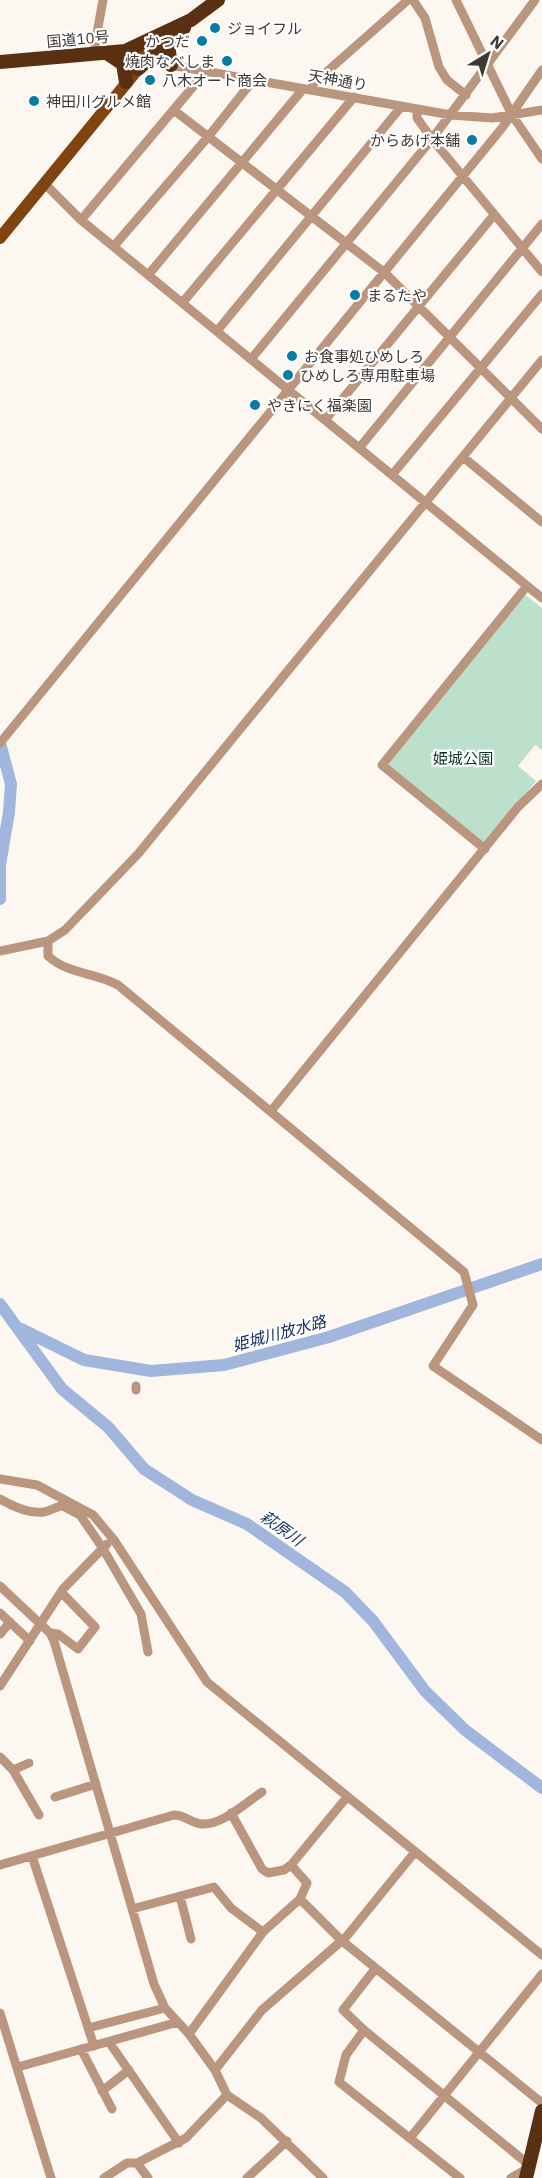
<svg xmlns="http://www.w3.org/2000/svg" width="542" height="2178" font-family="'IBM Plex Sans','Noto Sans JP',sans-serif">
<style>
.green{fill:#bce0cc}
.lines{fill:none;stroke-linecap:round;stroke-linejoin:round}
.river{stroke:#a0b6dd;stroke-width:12}
.minor{stroke:#ba967e;stroke-width:9}
.major{stroke:#804410;stroke-width:12}
.highway{stroke:#593112;stroke-width:14}
.poi-dot{fill:#067ba3;stroke:#fff;stroke-width:2}
.labels{text-anchor:middle;dominant-baseline:central;stroke-width:4.5;stroke-linejoin:round;paint-order:stroke}
.poi-label{font-size:15px;fill:#3f3834;stroke:#fff;text-anchor:start}
.street-label{font-size:15px;fill:#3f3834;stroke:#fff}
.park-label{font-size:15px;fill:#0b3322;stroke:#fff}
.water-label{font-size:16px;font-style:italic;fill:#142d5d;stroke:#fff}
</style>
<rect width="100%" height="100%" fill="#fdf7f2"/>
<!-- green -->
<path class="green" d="M 524,594 L 542,608 L 542,750 L 535,745 L 518,766 L 536,781 L 484,845 L 385,765 Z"/>
<g class="lines">
<!-- river -->
<path class="river" d="M 0,743 L 11,784 L 9,812 L 0,865 L 0,899
M 0,1304 L 62,1389 L 108,1427 L 144,1469 L 192,1500 L 247,1524 L 345,1592 L 373,1621 L 425,1691 L 465,1730 L 542,1788
M 21,1329 L 84,1360 L 151,1371 L 224,1365 L 329,1337 L 542,1264"/>
<!-- minor -->
<path class="minor" d="M 413,0 L 425,18 L 439,67 L 447,80 L 466,95
M 456,0 L 512,115 L 542,159
M 93,55 L 103,0
M 146,58 L 165,64 L 451,115 L 492,118 L 542,110
M 311,89 L 314,83 L 408,0
M 417,110 L 417,118 L 432,139 L 542,272
M 175,111 L 385,273 L 542,429
M 44,183 L 81,220 L 542,598
M 81,220 L 207,70
M 114,246 L 208,137 L 254,79
M 149,274 L 303,89
M 183,302 L 354,97
M 217,331 L 401,107
M 252,358 L 432,139 L 535,0
M 326,419 L 494,215
M 360,447 L 542,224
M 463,457 L 542,522
M 392,475 L 542,294
M 0,743 L 502,128 L 542,70
M 485,849 L 382,765 L 527,586
M 48,941 L 48,956 C 69,975 95,972 118,985 L 464,1272 L 473,1305 L 433,1366 L 542,1440
M 0,951 L 48,941 L 65,930 L 138,854 L 542,360
M 271,1111 L 518,807 L 542,784
M 136,1390 L 136,1386
M 0,1479 L 37,1485 L 93,1515 L 114,1540 L 207,1682 L 542,1955
M 0,1499 C 12,1506 28,1514 44,1512 C 51,1511 56,1506 63,1506 L 80,1515 L 102,1547 L 141,1614 L 148,1652
M 0,1586 L 50,1633 L 54,1641 L 154,1984 L 165,2008 L 189,2034 L 215,2070 L 227,2095 L 261,2118 L 323,2178
M 0,1613 L 30,1641
M 50,1633 L 58,1634 L 78,1649 L 95,1627 L 61,1592
M 0,1634 L 10,1622
M 0,1686 L 63,1589 L 107,1544
M 0,1757 L 13,1770 L 29,1763
M 13,1770 L 39,1815
M 55,1797 L 96,1784
M 347,1797 L 291,1865 L 307,1883 L 300,1899 L 341,1940 L 542,2103
M 231,1813 L 262,1869 L 268,1873 L 284,1870 L 291,1865
M 32,1856 L 94,2046
M 0,1865 L 174,1815 C 185,1815 191,1823 202,1824 C 223,1825 245,1803 262,1792
M 180,1896 L 191,1939
M 132,1909 L 214,1887 L 231,1908 L 263,1932
M 375,1969 L 343,2010 L 364,2030 L 346,2055 L 339,2082 L 460,2178
M 0,2013 L 51,2178
M 88,2028 L 165,2008
M 364,2030 L 528,2164
M 189,2034 L 263,1932 L 300,1899
M 109,2042 L 179,2143
M 81,2049 L 112,2109
M 18,2067 L 178,2022
M 215,2070 L 262,2010 L 346,1937 L 415,1852
M 102,2091 L 129,2070
M 410,2138 L 542,1974
M 137,2163 L 148,2178
M 104,2178 L 127,2163 L 137,2163 L 186,2138 L 227,2095
M 247,2178 L 287,2141
M 511,2178 L 527,2169"/>
<!-- major -->
<path class="major" d="M 0,238 L 138,69 L 141,60 L 136,46"/>
<!-- highway -->
<path class="highway" d="M 168,45 L 171,65
M 108,54 L 123,64 L 126,82
M 0,62 L 125,51 L 191,20 L 218,0
M 138,69 L 184,28
M 526,2178 L 542,2111"/>
</g>
<!-- markers -->
<g class="poi-dot">
<circle cx="215" cy="28" r="6"/>
<circle cx="202" cy="41" r="6"/>
<circle cx="227" cy="61" r="6"/>
<circle cx="150" cy="80" r="6"/>
<circle cx="34" cy="101" r="6"/>
<circle cx="472" cy="140" r="6"/>
<circle cx="355" cy="295" r="6"/>
<circle cx="292" cy="356" r="6"/>
<circle cx="288" cy="375" r="6"/>
<circle cx="255" cy="405" r="6"/>
</g>
<g class="labels">
<!-- poi labels -->
<g class="poi-label">
<text x="227" y="28">ジョイフル</text>
<text x="190" y="41" text-anchor="end">かつだ</text>
<text x="215" y="61" text-anchor="end">焼肉なべしま</text>
<text x="162" y="80">八木オート商会</text>
<text x="46" y="101">神田川グルメ館</text>
<text x="460" y="140" text-anchor="end">からあげ本舗</text>
<text x="367" y="295">まるたや</text>
<text x="304" y="356">お食事処ひめしろ</text>
<text x="300" y="375">ひめしろ専用駐車場</text>
<text x="267" y="405">やきにく福楽園</text>
</g>
<!-- street labels -->
<g class="street-label">
<text transform="translate(78 39) rotate(-5)">国道10号</text>
<text transform="translate(338 80) rotate(10)">天神通り</text>
</g>
<!-- park labels -->
<g class="park-label">
<text x="463" y="758">姫城公園</text>
</g>
<!-- water labels -->
<g class="water-label">
<text transform="translate(279 1333) rotate(-15)">姫城川放水路</text>
<text transform="translate(282 1528) rotate(35)">萩原川</text>
</g>
</g>
<!-- north arrow -->
<g transform="translate(488 54) rotate(38)" stroke="#ffffff" stroke-width="4.5" paint-order="stroke">
<path d="M0-4.5L10 22L0 15L-10 22Z" fill="#3f3834"/>
<text y="-9" font-size="16" font-weight="bold" text-anchor="middle" fill="#3f3834">N</text>
</g>
</svg>
